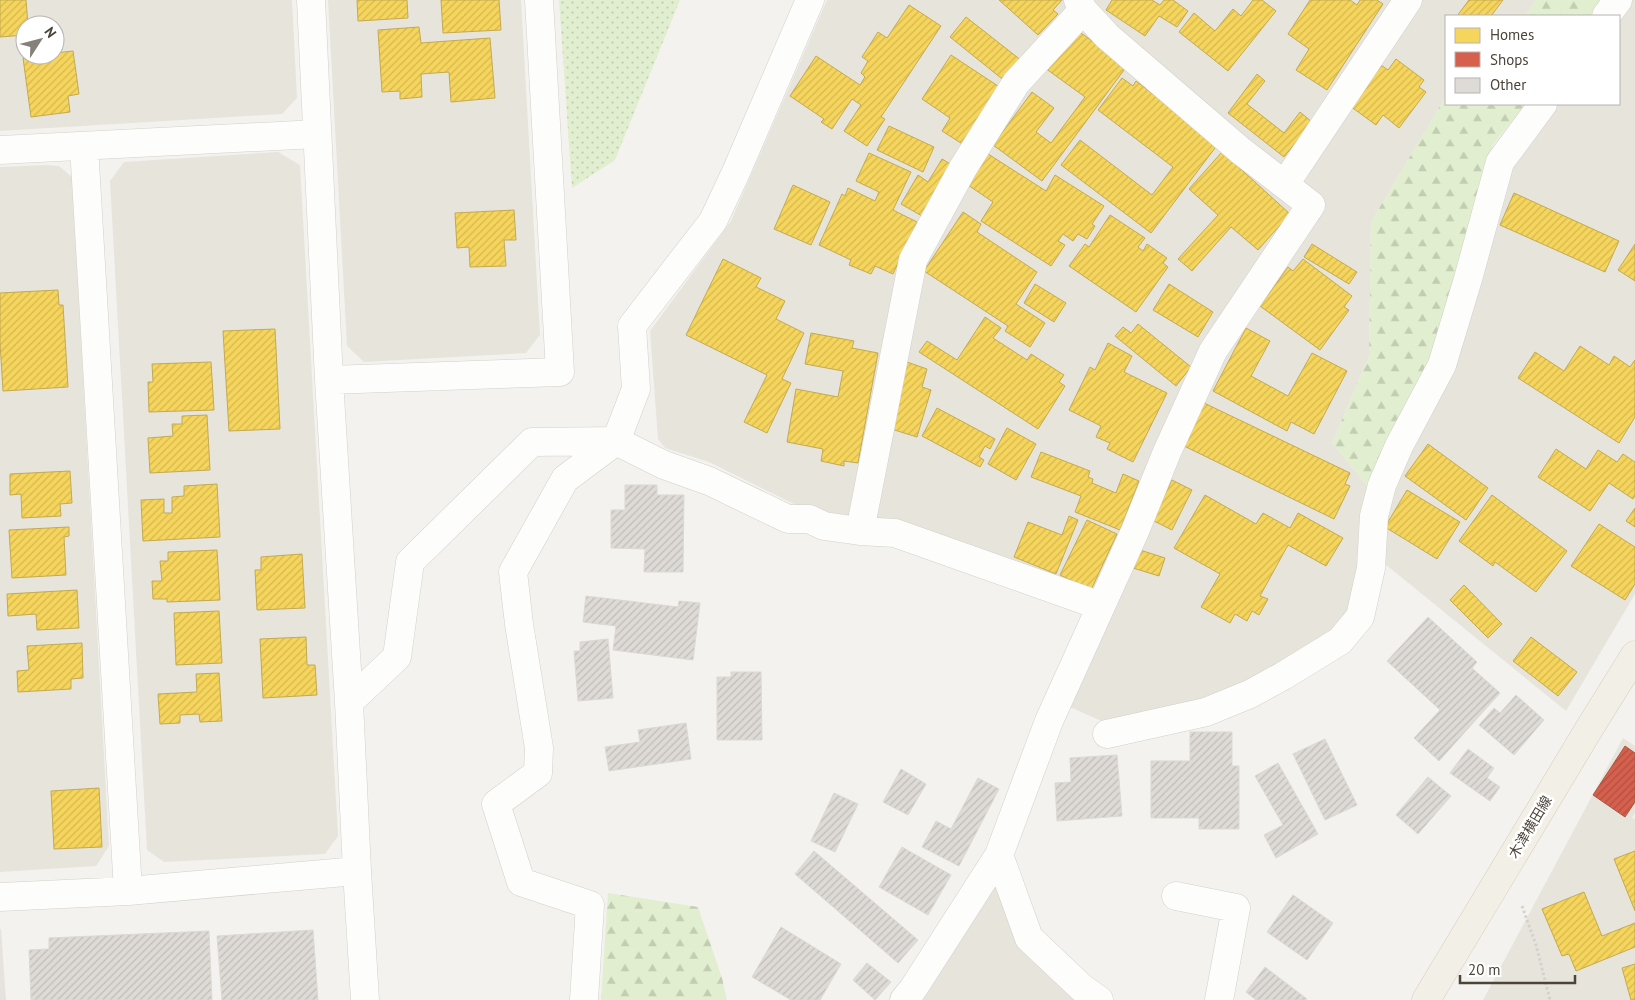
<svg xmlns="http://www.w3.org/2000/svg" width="1635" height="1000" font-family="'PT Sans','Noto Sans JP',sans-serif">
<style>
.residential{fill:#e7e4dc;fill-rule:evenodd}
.grass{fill:url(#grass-dots)}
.forest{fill:url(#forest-firs)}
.parking{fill:#e6e3df}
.homes{fill:url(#homes-hatch);stroke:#c3aa52}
.shops{fill:url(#shops-hatch);stroke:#ac5847}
.building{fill:url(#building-hatch);stroke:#dcd9d4}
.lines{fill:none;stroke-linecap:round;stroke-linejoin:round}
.minor-casing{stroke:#d2d0cb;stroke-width:29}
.major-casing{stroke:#d6cebb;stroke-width:29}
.path{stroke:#d3d2cc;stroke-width:3;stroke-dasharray:2.5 2.5;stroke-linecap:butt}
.minor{stroke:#fdfdfc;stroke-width:28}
.major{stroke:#f2efe6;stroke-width:28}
.labels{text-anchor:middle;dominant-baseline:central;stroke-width:5;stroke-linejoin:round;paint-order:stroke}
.street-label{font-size:14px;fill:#4b4439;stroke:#fff}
</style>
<defs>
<pattern id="grass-dots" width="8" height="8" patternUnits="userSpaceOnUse" patternTransform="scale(1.25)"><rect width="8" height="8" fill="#e1eecf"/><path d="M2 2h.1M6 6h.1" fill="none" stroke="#c3cdb2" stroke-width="1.8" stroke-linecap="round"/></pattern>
<pattern id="forest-firs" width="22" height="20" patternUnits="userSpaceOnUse" patternTransform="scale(1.25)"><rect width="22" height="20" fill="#e1eecf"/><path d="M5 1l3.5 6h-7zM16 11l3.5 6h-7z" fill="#c3cdb2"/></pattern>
<pattern id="homes-hatch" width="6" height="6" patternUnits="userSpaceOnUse" patternTransform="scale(1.25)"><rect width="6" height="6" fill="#f6d55c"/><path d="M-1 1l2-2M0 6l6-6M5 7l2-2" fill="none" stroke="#d4b851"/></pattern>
<pattern id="shops-hatch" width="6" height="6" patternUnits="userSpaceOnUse" patternTransform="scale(1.25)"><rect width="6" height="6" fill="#d6604d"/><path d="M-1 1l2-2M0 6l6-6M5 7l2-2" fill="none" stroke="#b05141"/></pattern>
<pattern id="building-hatch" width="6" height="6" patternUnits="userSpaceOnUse" patternTransform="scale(1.25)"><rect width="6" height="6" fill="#dedbd6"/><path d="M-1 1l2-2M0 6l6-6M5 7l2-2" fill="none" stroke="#c0bdb8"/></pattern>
</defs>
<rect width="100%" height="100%" fill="#f4f2ee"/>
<!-- residential -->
<path class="residential" d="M 0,0 L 292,0 L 297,98 L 282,114 L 0,131 ZM 25,25 L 55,25 L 55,55 L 25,55 Z
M 328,0 L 521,0 L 540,335 L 526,353 L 364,362 L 347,346 Z
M 827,0 L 1070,0 L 1064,26 L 914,239 L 849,516 L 802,508 L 709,462 L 665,448 L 658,439 L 650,331 L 731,221 Z
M 1092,0 L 1402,0 L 1281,171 L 1102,19 Z
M 1414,0 L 1536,0 L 1525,16 L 1446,16 L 1446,98 L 1443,101 L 1371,222 L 1369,356 L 1332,443 L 1373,493 L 1350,611 L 1329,635 L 1238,686 L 1176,714 L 1117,728 L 1070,707 L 1206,377 L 1324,200 L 1296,183 Z
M 1631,0 L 1635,0 L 1635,594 L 1566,711 L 1380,560 L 1381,524 L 1511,165 L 1556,104 L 1619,104 L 1619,17 Z
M 1076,24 L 1291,202 L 1294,211 L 1096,593 L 876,522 L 870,514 L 931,236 L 1001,119 Z
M 278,152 L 300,165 L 338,836 L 325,854 L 164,862 L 147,850 L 110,181 L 124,162 Z
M 46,165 L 59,166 L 72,177 L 109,846 L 96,866 L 0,872 L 0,167 Z
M 1623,738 L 1635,746 L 1635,813 L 1632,818 L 1635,819 L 1635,1000 L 1483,1000 Z
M 997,851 L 1079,1000 L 917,1000 Z"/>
<!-- grass -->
<path class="grass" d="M 559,0 L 680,0 L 615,160 L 572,188 Z"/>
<!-- forest -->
<path class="forest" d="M 1536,0 L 1604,0 L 1592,16 L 1525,16 Z
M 1446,98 L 1446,104 L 1525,104 L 1493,145 L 1431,360 L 1373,493 L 1332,443 L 1369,356 L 1371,222 L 1443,101 Z
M 608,893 L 698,907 L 722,978 L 727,1000 L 601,1000 Z"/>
<!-- parking -->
<path class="parking" d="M 0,929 L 1,929 L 6,1000 L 0,1000 Z"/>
<!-- homes -->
<path class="homes" d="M 0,0 L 26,0 L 28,25 L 25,25 L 25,35 L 0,37 Z
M 357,0 L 407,0 L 408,18 L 358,21 Z
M 441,0 L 499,0 L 501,30 L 443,33 Z
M 999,0 L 1062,0 L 1053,10 L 1058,14 L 1038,35 Z
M 1112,0 L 1152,0 L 1160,5 L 1164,0 L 1173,0 L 1188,11 L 1177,27 L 1159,16 L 1145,36 L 1106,10 Z
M 1253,0 L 1262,0 L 1276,11 L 1228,71 L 1179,32 L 1194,13 L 1215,31 L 1233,9 L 1241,16 Z
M 1310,0 L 1350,0 L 1357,5 L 1360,0 L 1377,0 L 1383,4 L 1327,90 L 1296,70 L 1309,49 L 1288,34 Z
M 1469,0 L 1503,0 L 1491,16 L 1457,16 Z
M 909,5 L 941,26 L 881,117 L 885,119 L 867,146 L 844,131 L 861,105 L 852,99 L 832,129 L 821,122 L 824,119 L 790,96 L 816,56 L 860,85 L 865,77 L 861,73 L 868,61 L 862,57 L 878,32 L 887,38 Z
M 966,17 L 1022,61 L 1006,82 L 950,37 Z
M 419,27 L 421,43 L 490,38 L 495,98 L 451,102 L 449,72 L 421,74 L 422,97 L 400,99 L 400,91 L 382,92 L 378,30 Z
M 1074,28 L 1127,66 L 1042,181 L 993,145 L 1032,92 L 1054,108 L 1036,132 L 1051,143 L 1085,97 L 1045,68 Z
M 73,51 L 79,94 L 68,96 L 70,112 L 31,117 L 23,58 L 55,55 L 55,53 Z
M 951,55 L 1001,88 L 964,145 L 942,131 L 950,118 L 922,99 Z
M 1396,59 L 1424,80 L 1419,87 L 1426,92 L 1399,128 L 1383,115 L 1376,125 L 1350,106 L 1381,65 L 1388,70 Z
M 1257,74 L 1265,81 L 1247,104 L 1284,133 L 1300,112 L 1312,122 L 1284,157 L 1228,113 Z
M 1122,78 L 1133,86 L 1136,81 L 1218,144 L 1151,233 L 1061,165 L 1080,140 L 1152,195 L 1173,167 L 1098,110 Z
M 889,126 L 934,147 L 923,172 L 877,150 Z
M 985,152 L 1046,191 L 1055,175 L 1104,206 L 1092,224 L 1095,226 L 1087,239 L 1078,234 L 1073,241 L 1063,234 L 1058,241 L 1065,245 L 1051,266 L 981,221 L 993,202 L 965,183 Z
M 1222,152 L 1290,214 L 1258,250 L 1231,227 L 1192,271 L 1178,259 L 1218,215 L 1189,189 Z
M 869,153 L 911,172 L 893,210 L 917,222 L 893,274 L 875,266 L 871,274 L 849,265 L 851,260 L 819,245 L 842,194 L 845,196 L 848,188 L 875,201 L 879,192 L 856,181 Z
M 942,159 L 952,165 L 922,216 L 901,204 L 918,175 L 928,182 Z
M 793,185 L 830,202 L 811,245 L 774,229 Z
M 1514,193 L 1619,241 L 1605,272 L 1500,225 Z
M 514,210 L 516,240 L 504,240 L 506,266 L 470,267 L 469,247 L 457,248 L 455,213 Z
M 963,212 L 981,224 L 977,232 L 1037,272 L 1016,304 L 1045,323 L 1030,347 L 1005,331 L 1008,326 L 924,271 Z
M 1110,215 L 1145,238 L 1138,247 L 1143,251 L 1147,244 L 1167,258 L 1163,263 L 1168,267 L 1136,312 L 1069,266 L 1085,244 L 1089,247 Z
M 1312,244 L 1357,272 L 1349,284 L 1304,257 Z
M 1635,244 L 1635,281 L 1618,270 Z
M 723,259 L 761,278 L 756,287 L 785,301 L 776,319 L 804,333 L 782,379 L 791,383 L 767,433 L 744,422 L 767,375 L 686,335 Z
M 1303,259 L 1352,296 L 1344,307 L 1349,310 L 1320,350 L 1260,306 L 1288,267 L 1293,271 Z
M 1035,284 L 1066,303 L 1054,322 L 1024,303 Z
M 1169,284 L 1213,312 L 1198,337 L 1153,310 Z
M 58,290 L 59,305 L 63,305 L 68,387 L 3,391 L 0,343 L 0,293 Z
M 985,317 L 1001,328 L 993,338 L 1027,360 L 1031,354 L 1064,375 L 1059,382 L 1065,386 L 1038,429 L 919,352 L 927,341 L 957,360 Z
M 1138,324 L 1191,367 L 1176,386 L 1115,336 L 1123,327 L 1131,333 Z
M 1246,328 L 1270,341 L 1251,376 L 1288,396 L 1312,353 L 1347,371 L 1314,434 L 1291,422 L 1287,431 L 1213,391 Z
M 275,329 L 280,429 L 229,431 L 223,331 Z
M 811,333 L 854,341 L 852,348 L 878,353 L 858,463 L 844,461 L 844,466 L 821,461 L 823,449 L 787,442 L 796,389 L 838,397 L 843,371 L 805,364 Z
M 1108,343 L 1132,356 L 1124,372 L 1167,393 L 1133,462 L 1107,449 L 1110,443 L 1096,437 L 1101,426 L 1069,410 L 1090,367 L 1095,370 Z
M 1580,346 L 1609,365 L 1614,356 L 1630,367 L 1635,360 L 1635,417 L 1619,443 L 1518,378 L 1535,352 L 1564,371 Z
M 211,362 L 214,410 L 149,412 L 148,382 L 153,382 L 152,364 Z
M 907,362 L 927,369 L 922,387 L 931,390 L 917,437 L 888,428 Z
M 1202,402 L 1350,473 L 1345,484 L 1350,486 L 1334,519 L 1182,445 Z
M 937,408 L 995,439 L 990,449 L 985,446 L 979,457 L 984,460 L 980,467 L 922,436 Z
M 207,415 L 210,470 L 150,473 L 148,438 L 173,436 L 172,424 L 182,424 L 182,416 Z
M 1007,428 L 1036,444 L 1016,480 L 988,464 Z
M 1428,444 L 1488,488 L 1466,520 L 1405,476 Z
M 1556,449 L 1586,469 L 1598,450 L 1617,462 L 1623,454 L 1635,462 L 1635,496 L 1633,499 L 1609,483 L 1590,511 L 1538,477 Z
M 1041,452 L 1090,471 L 1088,477 L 1093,479 L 1092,483 L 1116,493 L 1123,474 L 1139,481 L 1120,530 L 1075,512 L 1081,496 L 1031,477 Z
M 70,471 L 72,503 L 60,504 L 61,516 L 22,518 L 21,494 L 10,495 L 10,474 Z
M 1172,480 L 1192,490 L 1172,530 L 1152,520 Z
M 217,484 L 220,537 L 143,541 L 141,500 L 164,499 L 164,513 L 172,513 L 172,497 L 184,496 L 184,486 Z
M 1407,490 L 1460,522 L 1437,559 L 1385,527 Z
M 1205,495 L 1256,524 L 1263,513 L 1290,528 L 1298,513 L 1343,538 L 1326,566 L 1288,545 L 1260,596 L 1268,599 L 1259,615 L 1252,611 L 1247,621 L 1235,614 L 1230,623 L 1201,607 L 1220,574 L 1174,548 Z
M 1492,495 L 1567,551 L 1536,592 L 1495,562 L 1493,566 L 1459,541 Z
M 1635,508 L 1635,527 L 1626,521 Z
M 1069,516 L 1078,520 L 1056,574 L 1014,557 L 1028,522 L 1062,535 Z
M 1087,520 L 1117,534 L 1091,590 L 1060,575 Z
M 1599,524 L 1635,547 L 1635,584 L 1625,600 L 1571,566 Z
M 69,527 L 69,536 L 64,537 L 66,575 L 12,578 L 9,530 Z
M 217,550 L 220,600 L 167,602 L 167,599 L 153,599 L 152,581 L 162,581 L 160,561 L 168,561 L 168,552 Z
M 1140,550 L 1165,558 L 1159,576 L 1133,568 Z
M 302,554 L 305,608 L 257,610 L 255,570 L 261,570 L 261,557 Z
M 1464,585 L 1502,624 L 1488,638 L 1450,600 Z
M 77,590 L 79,628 L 37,630 L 36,614 L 8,616 L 7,594 Z
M 219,611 L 222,663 L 176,665 L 174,613 Z
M 306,637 L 307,665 L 315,665 L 317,695 L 263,698 L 260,639 Z
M 1531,637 L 1577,672 L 1558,696 L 1513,661 Z
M 82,643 L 83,678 L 71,679 L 71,689 L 18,692 L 17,671 L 29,670 L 27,646 Z
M 219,673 L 222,721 L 200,722 L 199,714 L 180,715 L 180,723 L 160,724 L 158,694 L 197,692 L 196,674 Z
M 99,788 L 102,847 L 54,849 L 51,791 Z
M 1635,851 L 1635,911 L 1614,859 Z
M 1584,892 L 1602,936 L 1635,923 L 1635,947 L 1576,971 L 1569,954 L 1562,956 L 1542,909 Z
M 1635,964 L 1635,1000 L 1631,1000 L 1622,968 Z"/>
<!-- shops -->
<path class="shops" d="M 1625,746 L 1635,753 L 1635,802 L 1625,817 L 1593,795 Z"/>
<!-- building -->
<path class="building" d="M 625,485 L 657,485 L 657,495 L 684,495 L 683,572 L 644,572 L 645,549 L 611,548 L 611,510 L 625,510 Z
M 586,596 L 678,607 L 679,601 L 700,603 L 693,660 L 613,650 L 616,626 L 583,622 Z
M 1428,617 L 1477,662 L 1472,668 L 1500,693 L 1439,761 L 1414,738 L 1440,710 L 1387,661 Z
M 608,639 L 613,698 L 578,701 L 574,651 L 580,651 L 580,642 Z
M 731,672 L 761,672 L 762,740 L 717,740 L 717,677 L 731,677 Z
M 1516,695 L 1544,720 L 1514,755 L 1479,725 L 1494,708 L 1500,713 Z
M 686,723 L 691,759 L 609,771 L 605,747 L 640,742 L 638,730 Z
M 1190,732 L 1232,732 L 1232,766 L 1239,766 L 1239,829 L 1199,829 L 1199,818 L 1151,818 L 1151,761 L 1190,761 Z
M 1325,739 L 1357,805 L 1325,820 L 1293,754 Z
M 1468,749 L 1494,768 L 1487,778 L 1500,787 L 1490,801 L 1450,773 Z
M 1117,755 L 1122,816 L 1057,821 L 1055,783 L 1071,782 L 1070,758 Z
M 1278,763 L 1318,834 L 1276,858 L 1264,835 L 1283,825 L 1255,776 Z
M 901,769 L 926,784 L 908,815 L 883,802 Z
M 1428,777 L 1451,796 L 1418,834 L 1396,815 Z
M 978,778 L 999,789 L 959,866 L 922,847 L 936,821 L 951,829 Z
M 834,793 L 858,804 L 835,852 L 811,841 Z
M 902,847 L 951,875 L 928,915 L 879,887 Z
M 814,851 L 918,940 L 898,963 L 795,874 Z
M 1293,895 L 1333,923 L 1307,960 L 1267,932 Z
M 781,927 L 841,964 L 820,1000 L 791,1000 L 752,977 Z
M 313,930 L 318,1000 L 222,1000 L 217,936 Z
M 209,931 L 212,1000 L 31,1000 L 29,950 L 49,949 L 49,938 Z
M 867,963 L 891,982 L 875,1000 L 853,980 Z
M 1265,967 L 1307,999 L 1305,1000 L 1256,1000 L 1246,992 Z"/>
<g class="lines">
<defs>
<path id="minor" d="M 311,0 L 329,380 L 349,702 L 357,871 L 365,1000
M 1606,16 L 1618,0
M 84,146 L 128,891
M 0,150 L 317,134
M 1285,184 L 1408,0
M 329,380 L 560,372 L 539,0
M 860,531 L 913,260 L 963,168 L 1016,83 L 1083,10
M 349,702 L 397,657 L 410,562 L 532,442 L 616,441 L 664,465 L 709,481 L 788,519 L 809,519 L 824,526 L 860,531 L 895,533 L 1101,606
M 1107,734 L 1206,712 L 1250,694 L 1283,676 L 1340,641 L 1360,617 L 1371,568 L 1374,516 L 1382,485 L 1399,446 L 1442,365 L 1468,279 L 1500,162 L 1543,104
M 999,855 L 1029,938 L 1082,988 L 1099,1000
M 1176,896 L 1236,908 L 1219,1000
M 0,897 L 128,891 L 357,871
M 584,1000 L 590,905 L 521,882 L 496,804 L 538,773 L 539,748 L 519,624 L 513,572 L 565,479 L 616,441 L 636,389 L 632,326 L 713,221 L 736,172 L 810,0
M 904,1000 L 913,989 L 999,855 L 1049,721 L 1135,531 L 1167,452 L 1213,351 L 1311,205 L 1241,151 L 1107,36 L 1083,10 L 1078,0"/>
<path id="major" d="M 1426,1000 L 1589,729 L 1635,655"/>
</defs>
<!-- minor casing -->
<use href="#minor" class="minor-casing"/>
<!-- major casing -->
<use href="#major" class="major-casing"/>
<!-- path -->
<path class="path" d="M 1522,906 L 1536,945 L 1550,1000"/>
<!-- minor -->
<use href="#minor" class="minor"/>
<!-- major -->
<use href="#major" class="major"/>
</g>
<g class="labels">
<!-- street labels -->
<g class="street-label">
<text transform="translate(1530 827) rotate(-59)">木津横田線</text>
</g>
</g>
<!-- legend -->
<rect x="1445" y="15" width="175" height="90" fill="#ffffff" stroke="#b7b4b0"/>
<rect x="1455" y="28" width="25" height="15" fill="#f6d55c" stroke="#b7b4b0"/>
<text x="1490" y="40" font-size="15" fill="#4b4439">Homes</text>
<rect x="1455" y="52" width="25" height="15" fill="#d6604d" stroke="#b7b4b0"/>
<text x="1490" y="65" font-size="15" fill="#4b4439">Shops</text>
<rect x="1455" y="78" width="25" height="15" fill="#dedbd6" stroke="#b7b4b0"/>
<text x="1490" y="90" font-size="15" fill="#4b4439">Other</text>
<!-- north arrow -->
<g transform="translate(40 40) rotate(54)"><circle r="24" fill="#ffffff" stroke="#b7b4b0"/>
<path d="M0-4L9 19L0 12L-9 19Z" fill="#868178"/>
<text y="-8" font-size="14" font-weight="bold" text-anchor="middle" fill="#4b4439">N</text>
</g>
<!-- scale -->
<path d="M1460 975v8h115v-8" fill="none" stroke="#4b4439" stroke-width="2.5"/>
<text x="1468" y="975" font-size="15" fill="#4b4439" stroke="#ffffff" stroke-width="4" paint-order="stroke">20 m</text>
</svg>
